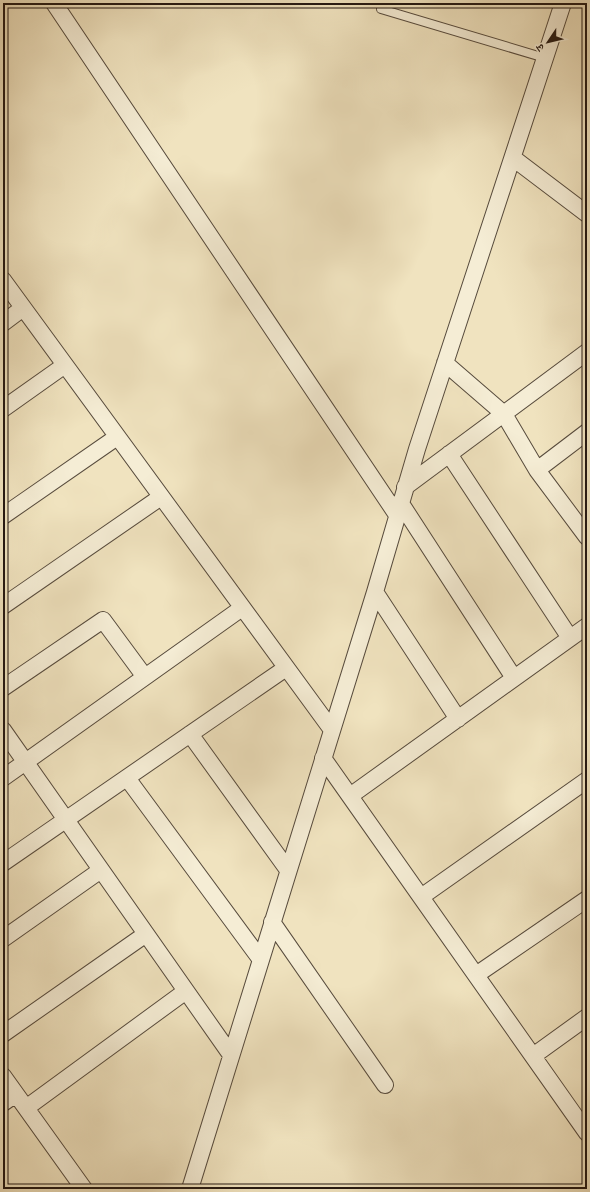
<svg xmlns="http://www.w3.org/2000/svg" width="590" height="1192" font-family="'Libre Caslon Text','Noto Serif Devanagari',serif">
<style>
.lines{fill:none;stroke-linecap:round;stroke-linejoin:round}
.service-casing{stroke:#574b3d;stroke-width:10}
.minor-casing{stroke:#574b3d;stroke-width:18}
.service{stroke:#f5edd5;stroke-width:8}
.minor{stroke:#f5edd5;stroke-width:16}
</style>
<rect width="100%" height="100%" fill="#f0e3bf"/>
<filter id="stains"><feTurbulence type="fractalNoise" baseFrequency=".005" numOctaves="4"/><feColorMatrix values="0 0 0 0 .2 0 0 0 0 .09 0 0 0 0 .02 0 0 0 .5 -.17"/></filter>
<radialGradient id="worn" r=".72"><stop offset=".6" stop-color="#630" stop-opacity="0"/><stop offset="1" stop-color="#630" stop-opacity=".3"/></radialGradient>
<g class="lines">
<defs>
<path id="service" d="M 383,3 L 381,9 L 545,58"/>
<path id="minor" d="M 54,3 L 397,515
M 513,158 L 587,214
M 3,280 L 332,730
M 3,323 L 23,308
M 445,363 L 504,414 L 537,470 L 587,537
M 3,409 L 65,365
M 449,454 L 570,638
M 537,470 L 587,432
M 405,487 L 587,352
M 400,502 L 514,678
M 3,516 L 117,437
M 375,592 L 458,719
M 3,606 L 161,497
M 3,688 L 103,620 L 145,677
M 3,730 L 231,1055
M 190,734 L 288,870
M 323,758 L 587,1133
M 3,778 L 242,608
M 127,778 L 261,960
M 350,796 L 587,626
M 3,863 L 286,668
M 421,897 L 587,780
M 272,922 L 385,1085
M 3,939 L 101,870
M 476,975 L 587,899
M 3,1034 L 146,934
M 533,1056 L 587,1017
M 3,1076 L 84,1189
M 3,1103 L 16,1094
M 26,1108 L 186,991
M 190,1189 L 375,592 L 417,449 L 563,3"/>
</defs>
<!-- service casing -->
<use href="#service" class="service-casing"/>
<!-- minor casing -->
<use href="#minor" class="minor-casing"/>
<!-- service -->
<use href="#service" class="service"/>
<!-- minor -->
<use href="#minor" class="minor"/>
</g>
<!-- margin -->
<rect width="590" height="1192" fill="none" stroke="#f0e3bf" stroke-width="16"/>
<rect x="4" y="4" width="582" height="1184" fill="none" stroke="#241812" stroke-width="2"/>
<rect x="8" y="8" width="574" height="1176" fill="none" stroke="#241812"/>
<!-- north arrow -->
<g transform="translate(548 42) rotate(235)" stroke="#f5edd5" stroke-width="3" paint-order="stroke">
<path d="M0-3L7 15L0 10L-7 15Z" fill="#241812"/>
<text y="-6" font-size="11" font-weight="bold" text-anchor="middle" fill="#241812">उ</text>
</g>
<rect width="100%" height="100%" filter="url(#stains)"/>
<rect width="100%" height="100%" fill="url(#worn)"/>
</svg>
